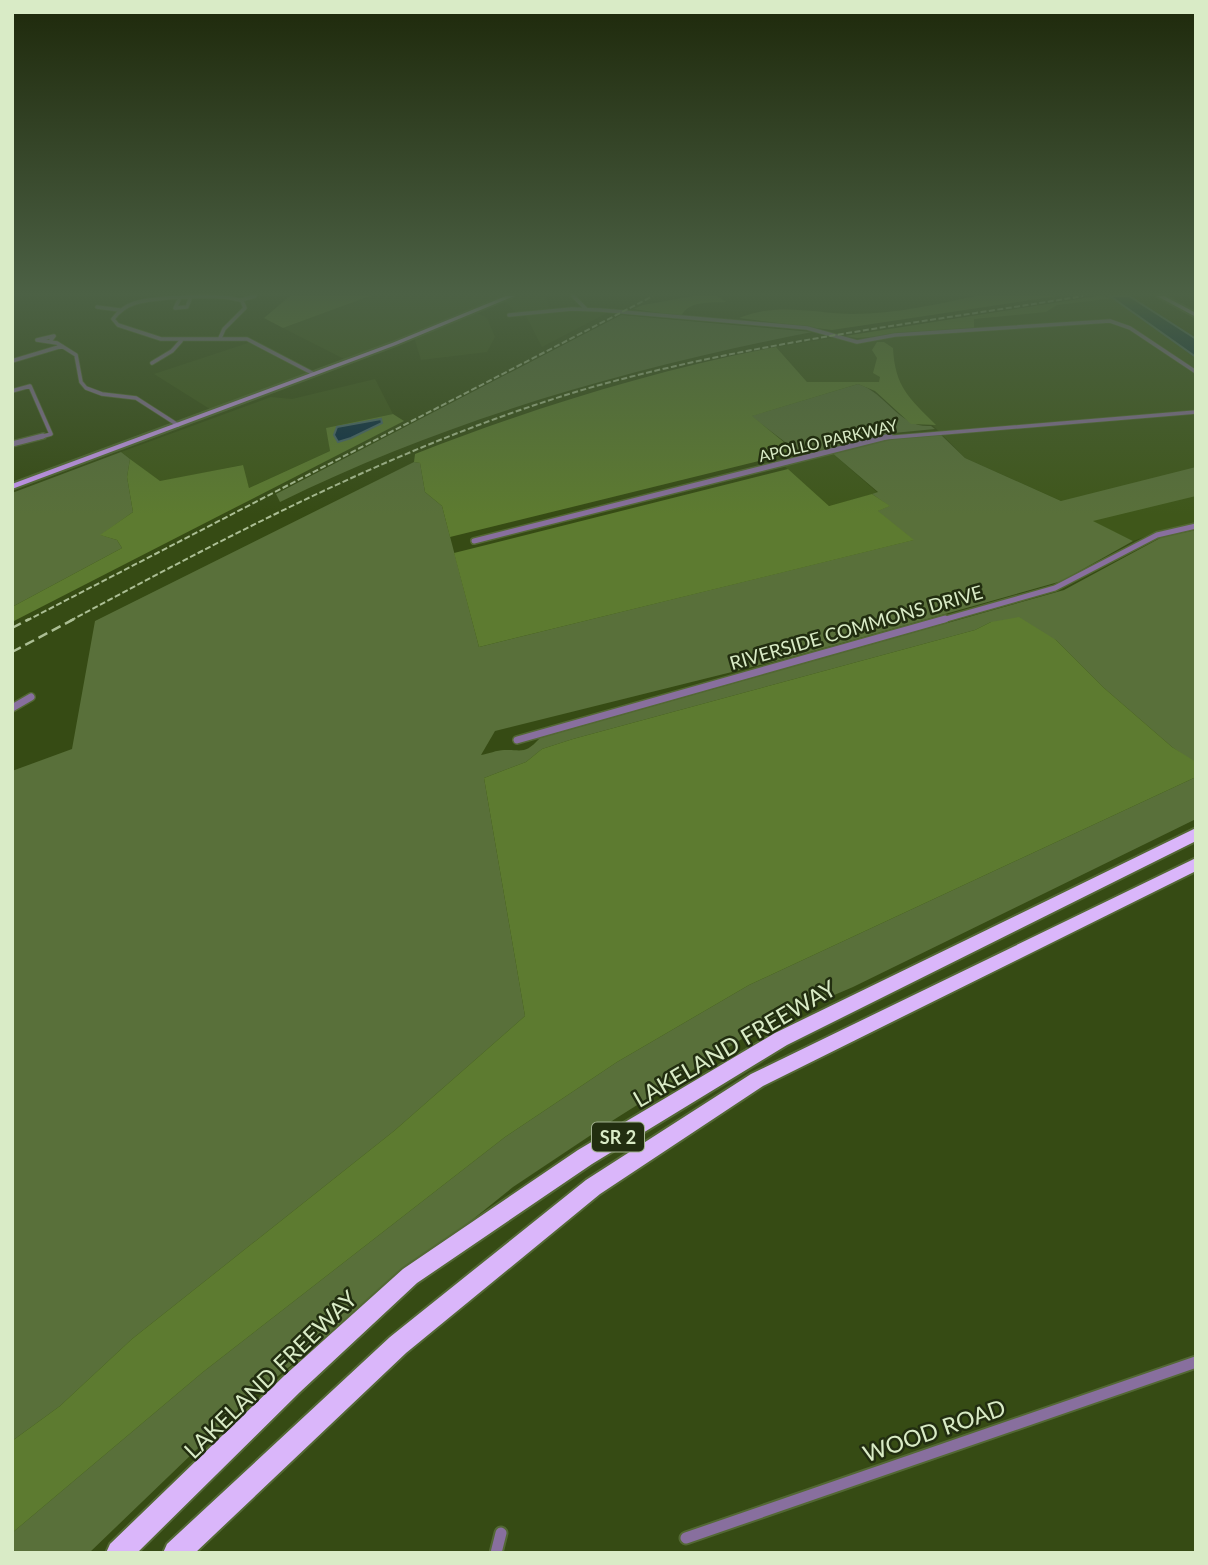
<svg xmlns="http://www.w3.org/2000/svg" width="1208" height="1565" font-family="Lato,sans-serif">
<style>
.built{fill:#3f571a}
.green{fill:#59703a}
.forest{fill:#5d7b30}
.water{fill:#082a47;stroke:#47646d;stroke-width:2}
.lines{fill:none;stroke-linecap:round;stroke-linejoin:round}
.street-far3-casing{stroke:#536834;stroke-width:5}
.street-far2-casing{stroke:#536834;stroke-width:8}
.street-far1-casing{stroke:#536834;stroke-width:10}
.street-casing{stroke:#536834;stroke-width:15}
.secondary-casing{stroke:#536834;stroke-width:4}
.primary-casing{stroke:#536834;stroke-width:4}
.highway-casing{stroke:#536834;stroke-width:4}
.street-far3{stroke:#886f9e;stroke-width:3.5}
.street-far2{stroke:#886f9e;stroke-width:5}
.street-far1{stroke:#886f9e;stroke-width:7}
.street{stroke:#886f9e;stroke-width:11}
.secondary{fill:#ae87d1;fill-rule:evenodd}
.primary{fill:#cb98f8;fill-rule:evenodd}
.highway{fill:#dab6fa;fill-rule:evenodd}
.rail-far1{stroke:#abbe94;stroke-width:2;stroke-dasharray:6 2.5;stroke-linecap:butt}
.rail{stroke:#abbe94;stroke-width:2.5;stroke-dasharray:10 5;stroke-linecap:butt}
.labels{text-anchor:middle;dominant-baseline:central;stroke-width:5;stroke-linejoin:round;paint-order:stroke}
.far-street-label{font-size:16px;fill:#d9ebc6;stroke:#222e10}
.shield{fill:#222e10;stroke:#a2b28f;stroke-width:2}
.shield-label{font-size:18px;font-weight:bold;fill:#d9ebc6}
.street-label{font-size:19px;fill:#d9ebc6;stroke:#222e10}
.near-street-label{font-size:23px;fill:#d9ebc6;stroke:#222e10}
</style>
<rect width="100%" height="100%" fill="#364b14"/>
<!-- built -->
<path class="built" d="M 370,296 L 510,296 L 348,361 L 283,328 Z
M 513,296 L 544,296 L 551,310 L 517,313 L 504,300 Z
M 1098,296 L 1110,296 L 1124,304 L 1196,357 L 1196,524 L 1162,531 L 1133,541 L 1093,522 L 1061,501 L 965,458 L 890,382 L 807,382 L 776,347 Z
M 582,310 L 609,312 L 542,347 L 525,314 Z
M 475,312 L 487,318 L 495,337 L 487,352 L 421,360 L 414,337 Z
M 251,342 L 312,374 L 213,411 L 154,374 Z
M 375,379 L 393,414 L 327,428 L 330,451 L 249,488 L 242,465 L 160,482 L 121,452 L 271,397 L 292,399 Z
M 831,452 L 878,493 L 829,506 L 782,464 Z"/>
<!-- green -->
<path class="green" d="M 621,315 L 812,332 C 630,368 448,419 280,502 L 276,494 Z
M 858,384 C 887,393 898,428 931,426 L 935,429 L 883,434 L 802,455 L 751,416 Z
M 939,433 L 965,458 L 1061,501 L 1196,467 L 1196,496 L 1093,521 L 1133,541 L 1062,581 L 792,657 L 495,731 L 481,755 C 488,754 497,750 504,750 C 524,750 525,754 540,738 L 1064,590 L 1162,537 L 1196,530 L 1196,764 L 1172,747 L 1104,688 L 1056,640 L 991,622 L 975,630 L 573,739 L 542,749 L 526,762 L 484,778 L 525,1016 L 394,1131 L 132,1339 L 60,1406 L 12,1441 L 12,771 L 72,749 L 95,621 L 414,462 L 420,463 L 425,492 L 442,506 L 479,647 L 913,540 L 877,511 L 889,506 L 872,494 L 878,492 L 831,452 L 887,439 Z
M 121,452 L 130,459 L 127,477 L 133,512 L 101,535 L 117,540 L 122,548 L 12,607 L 12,493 Z
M 1196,777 L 1196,819 L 853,987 L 764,1025 L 615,1119 L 513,1187 L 248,1400 L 89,1553 L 12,1553 L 12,1533 L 203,1372 L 505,1137 L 617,1062 L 749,985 Z"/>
<!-- forest -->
<path class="forest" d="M 290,296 L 370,296 L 283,328 L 264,318 Z
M 694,296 L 717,296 L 726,302 C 710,303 690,300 681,316 L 633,309 L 643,305 Z
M 977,296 L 1057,296 L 832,330 L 739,318 C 776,302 814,313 853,314 C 895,314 937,304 977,296 Z
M 1098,296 L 1114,298 L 1057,305 L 1046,312 L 974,319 L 974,328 L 857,338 L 845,336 Z
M 877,342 L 884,342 L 893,348 C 895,387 909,398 936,425 L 911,424 L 875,391 L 858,384 L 752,416 L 796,452 L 450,537 L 442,506 L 425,492 L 420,463 L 414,462 L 415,454 C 533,408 652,371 776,347 L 807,382 L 879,382 L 880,377 L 873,373 L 877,358 L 872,350 Z
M 393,414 L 404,421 L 12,622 L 12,607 L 122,548 L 117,540 L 100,535 L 133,512 L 127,477 L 130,459 L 160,481 L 243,465 L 249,488 L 330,451 L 326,428 Z
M 788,469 L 829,506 L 872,494 L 890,506 L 878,511 L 914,540 L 479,647 L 454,553 Z
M 1019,617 L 1056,640 L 1104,688 L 1172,747 L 1196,762 L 1196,777 L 749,985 L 617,1062 L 505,1137 L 203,1372 L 12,1533 L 12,1441 L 60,1406 L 132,1339 L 394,1131 L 525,1016 L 484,778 L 526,762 L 542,749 L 573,739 L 975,630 L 991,622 Z"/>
<!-- water -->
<path class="water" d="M 1110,296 L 1129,296 L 1196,339 L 1196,357 Z
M 381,419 L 382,423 L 351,438 L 338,442 L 334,435 L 337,427 Z"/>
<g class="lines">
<defs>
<path id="street-far3" d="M 573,296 L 586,309
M 179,300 L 175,308 L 187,307 L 190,299
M 241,300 L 255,296
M 97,307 L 120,310
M 509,315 L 572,309 L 600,310 L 807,328 L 857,342 L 895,335 L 1110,321 L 1130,328 L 1196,372
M 220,338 L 224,329 L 245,308 L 242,301 C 223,293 156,297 135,303 C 125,306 119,311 113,319 L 118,325 L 161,339 L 247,339 L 314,374
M 51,340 L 54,336 L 37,340 L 57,343 L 76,355 L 81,382 L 86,388 L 102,394 L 136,398 L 178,425
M 12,361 L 62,346
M 152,363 L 172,351 L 181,341
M 12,391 L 30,386 L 51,434 L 37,438
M 883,438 L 1196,412"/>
<path id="street-far2" d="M 12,444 L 43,436
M 474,541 L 890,436
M 939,621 L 1055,588 L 1157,535 L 1196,526"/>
<path id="street-far1" d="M 12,708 L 31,697
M 517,740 L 945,619"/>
<path id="street" d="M 686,1538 L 1196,1362
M 496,1553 L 501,1533"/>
<path id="secondary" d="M 1157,296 L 1164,296 L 1196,313 L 1196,317 Z"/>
<path id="primary" d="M 506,296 L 514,296 L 396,345 L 12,489 L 12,484 L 392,343 Z"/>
<path id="highway" d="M 1196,828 L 1196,841 L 787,1045 L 592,1164 L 417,1283 L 300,1392 L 137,1553 L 106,1553 L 110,1544 L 284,1376 L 403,1269 L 578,1150 L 775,1033 Z
M 1196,858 L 1196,871 L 763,1086 L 600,1194 L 406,1353 L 195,1553 L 163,1553 L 167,1544 L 390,1337 L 586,1180 L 751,1074 Z"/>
</defs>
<!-- street-far3 casing -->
<use href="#street-far3" class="street-far3-casing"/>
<!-- street-far2 casing -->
<use href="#street-far2" class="street-far2-casing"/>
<!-- street-far1 casing -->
<use href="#street-far1" class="street-far1-casing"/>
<!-- street casing -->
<use href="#street" class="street-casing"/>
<!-- secondary casing -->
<use href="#secondary" class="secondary-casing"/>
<!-- primary casing -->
<use href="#primary" class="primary-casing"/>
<!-- highway casing -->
<use href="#highway" class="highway-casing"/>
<!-- street-far3 -->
<use href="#street-far3" class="street-far3"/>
<!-- street-far2 -->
<use href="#street-far2" class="street-far2"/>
<!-- street-far1 -->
<use href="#street-far1" class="street-far1"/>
<!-- street -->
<use href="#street" class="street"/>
<!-- secondary -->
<use href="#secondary" class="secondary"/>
<!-- primary -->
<use href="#primary" class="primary"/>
<!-- highway -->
<use href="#highway" class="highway"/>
<!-- rail-far1 -->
<path class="rail-far1" d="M 26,621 L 653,296
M 70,621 C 239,530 411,439 596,386 C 755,342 920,323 1083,296"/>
<!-- rail -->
<path class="rail" d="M 12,628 L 29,619
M 12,652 L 74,619"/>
</g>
<!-- sky -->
<linearGradient id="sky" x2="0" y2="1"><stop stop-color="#1e290b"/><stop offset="0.57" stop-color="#4c6145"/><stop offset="1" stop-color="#4c6145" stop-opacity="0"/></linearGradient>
<rect width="1208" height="515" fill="url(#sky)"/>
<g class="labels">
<!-- far-street labels -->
<g class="far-street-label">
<text transform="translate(828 440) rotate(-13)">APOLLO PARKWAY</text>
</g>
<!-- shield labels -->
<rect class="shield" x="592" y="1122.5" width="52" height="29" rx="5"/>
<g class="shield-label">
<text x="618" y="1137">SR 2</text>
</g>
<!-- street labels -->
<g class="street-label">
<text transform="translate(856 627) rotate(-16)">RIVERSIDE COMMONS DRIVE</text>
</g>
<!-- near-street labels -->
<g class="near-street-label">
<text transform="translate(734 1043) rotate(-30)">LAKELAND FREEWAY</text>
<text transform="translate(270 1374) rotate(-44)">LAKELAND FREEWAY</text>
<text transform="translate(934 1430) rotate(-19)">WOOD ROAD</text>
</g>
</g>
<!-- border -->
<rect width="1208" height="1565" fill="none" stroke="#d9ebc6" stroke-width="28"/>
</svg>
